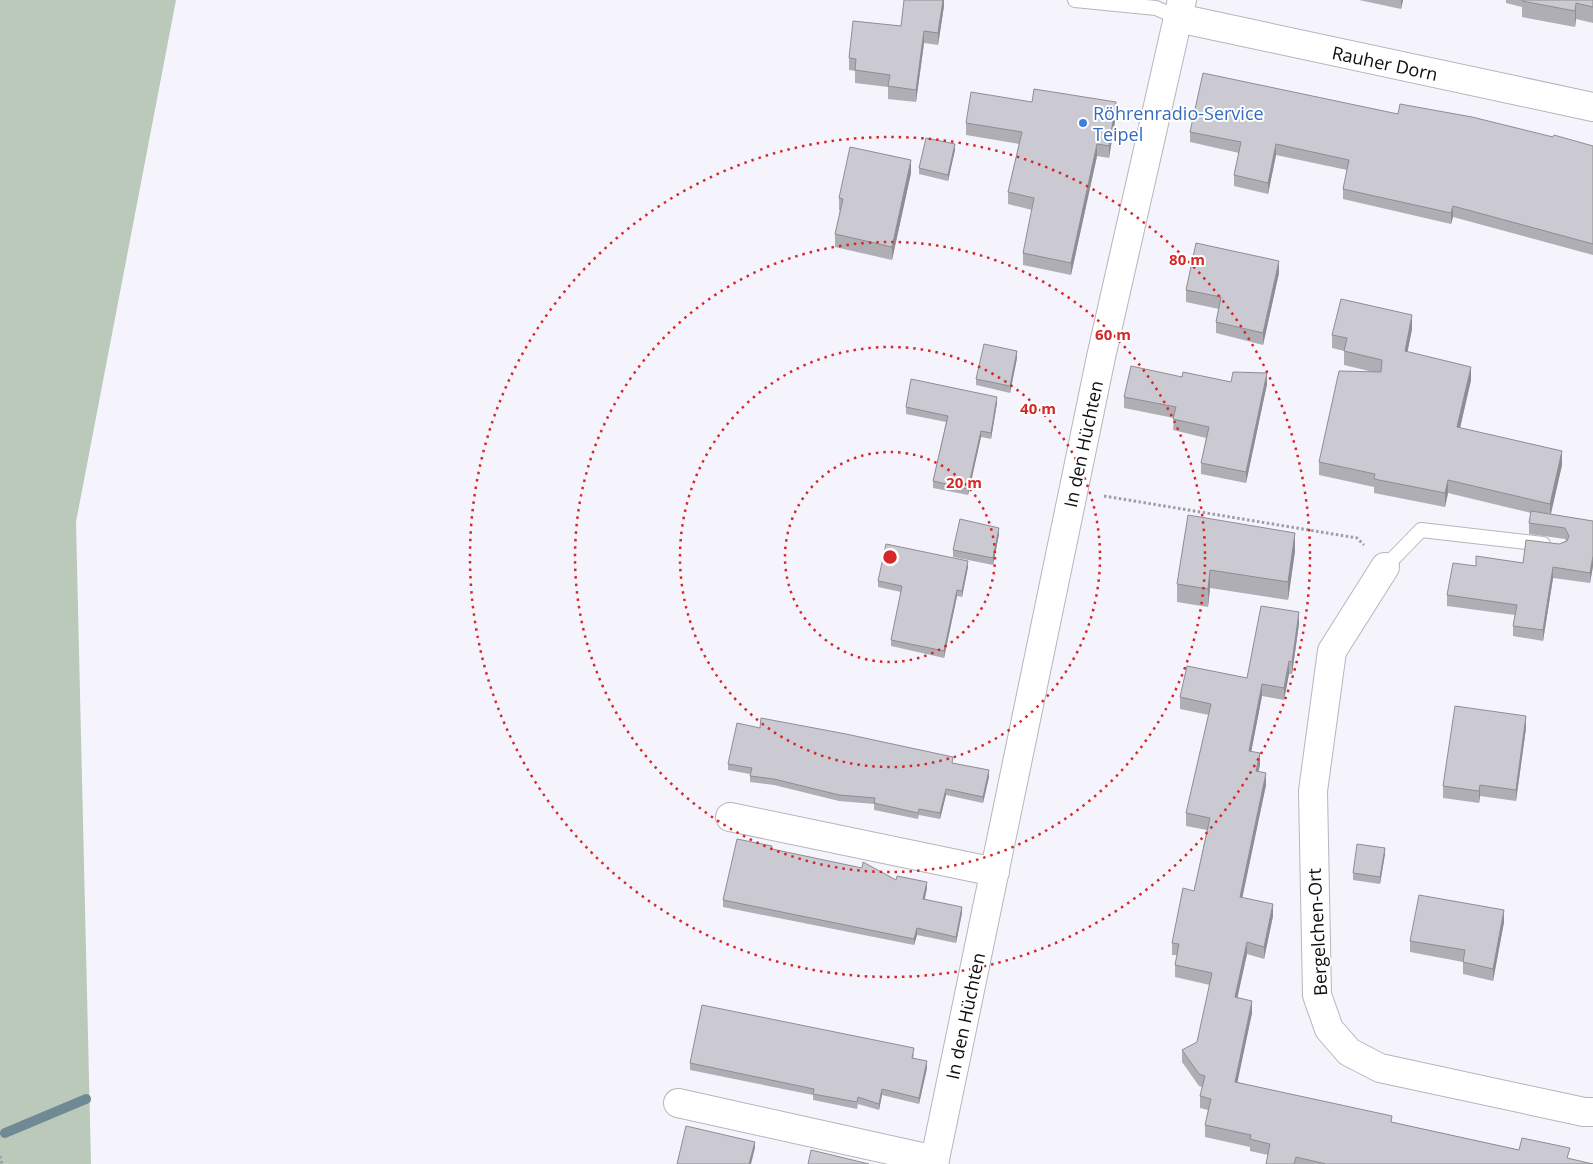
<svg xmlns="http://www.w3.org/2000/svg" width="1593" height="1164" font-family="'Open Sans',sans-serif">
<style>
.green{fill:#bac9b9}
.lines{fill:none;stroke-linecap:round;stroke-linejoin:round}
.stream{stroke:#708a95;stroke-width:10}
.lane-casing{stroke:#b6b5bd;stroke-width:16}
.street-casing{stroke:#b6b5bd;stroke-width:30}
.path{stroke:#9e9ea4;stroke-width:3;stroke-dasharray:2.5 2.5;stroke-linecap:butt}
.lane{stroke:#fff;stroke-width:14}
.street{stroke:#fff;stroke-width:28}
.wall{fill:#afaeb5}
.shaded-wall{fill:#8e8d93}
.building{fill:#cbcad2;stroke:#8e8d93}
.ring{fill:none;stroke:#d62828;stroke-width:2.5;stroke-dasharray:2.5 5}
.shop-dot{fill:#3f7fe0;stroke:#fff;stroke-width:2}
.labels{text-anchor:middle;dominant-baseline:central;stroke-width:4;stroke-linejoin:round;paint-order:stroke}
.street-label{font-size:18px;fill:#0d0d10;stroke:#fff}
.shop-label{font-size:18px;fill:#366cbe;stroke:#fff;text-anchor:start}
.centre{fill:#d62828;stroke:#fff;stroke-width:2.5}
.ring-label{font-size:15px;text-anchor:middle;font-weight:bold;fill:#d62828;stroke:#fff;stroke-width:4;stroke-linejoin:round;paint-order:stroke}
</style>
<rect width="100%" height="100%" fill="#f5f4fd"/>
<!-- green -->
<path class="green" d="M 0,0 L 176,0 L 76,522 L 91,1164 L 0,1164 Z"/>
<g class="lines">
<!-- stream -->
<path class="stream" d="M 5,1133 L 86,1099"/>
<defs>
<path id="lane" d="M 1075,0 L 1156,8 L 1178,18
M 1385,567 L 1421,530 L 1543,544"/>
<path id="street" d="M 1178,18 L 1593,107
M 1385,567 L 1332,651 L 1313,791 L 1317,995 L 1329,1029 L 1349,1052 L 1380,1068 L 1584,1112 L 1593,1112
M 730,817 L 995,872
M 678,1103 L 935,1160
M 934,1164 L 1101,357 L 1182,0"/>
</defs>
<!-- lane casing -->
<use href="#lane" class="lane-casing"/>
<!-- street casing -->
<use href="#street" class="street-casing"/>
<!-- path -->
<path class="path" d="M 1104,496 L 1357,538 L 1364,545
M 0,1156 L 2,1164"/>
<!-- lane -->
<use href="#lane" class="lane"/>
<!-- street -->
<use href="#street" class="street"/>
</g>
<!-- wall -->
<path class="wall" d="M 944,0 L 944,6 L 938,45 L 924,43 L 916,102 L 888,99 L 888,87 L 855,83 L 855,71 L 849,70 L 849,58 Z
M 1359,0 L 1403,0 L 1401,9 Z
M 1506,0 L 1593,0 L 1593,23 L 1576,19 L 1575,27 L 1522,17 L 1522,7 L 1506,3 Z
M 1032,102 L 1116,115 L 1109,158 L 1097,156 L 1071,275 L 1023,265 L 1023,253 L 1032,210 L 1008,204 L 1008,192 L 1019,144 L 966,135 L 966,123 Z
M 1398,114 L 1553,137 L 1593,146 L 1593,255 L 1453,217 L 1451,224 L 1343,199 L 1343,189 L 1347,170 L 1276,155 L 1268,194 L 1234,186 L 1234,175 L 1239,153 L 1190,142 L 1190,132 Z
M 955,150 L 948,181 L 919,174 L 919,168 Z
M 911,173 L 892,260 L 835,247 L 835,234 L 840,211 L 839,210 L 839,198 Z
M 1279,273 L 1263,345 L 1216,333 L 1216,322 L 1219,309 L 1186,302 L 1186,290 Z
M 1412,329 L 1407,352 L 1471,380 L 1460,428 L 1562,465 L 1551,514 L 1593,521 L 1593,566 L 1590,583 L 1553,578 L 1543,641 L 1513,636 L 1513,626 L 1515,615 L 1447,606 L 1447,595 L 1476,566 L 1523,563 L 1566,541 L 1565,539 L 1529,534 L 1529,523 L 1531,513 L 1448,493 L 1445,507 L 1374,493 L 1374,487 L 1319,475 L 1319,462 L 1373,372 L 1344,365 L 1344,351 L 1332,348 L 1332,335 Z
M 1017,358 L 1010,393 L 976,385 L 976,379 Z
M 1182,377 L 1231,382 L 1267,384 L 1246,483 L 1201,474 L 1201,463 L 1206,438 L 1173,430 L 1174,418 L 1124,408 L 1124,397 Z
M 997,403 L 991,439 L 981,437 L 968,495 L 933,488 L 933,481 L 946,422 L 906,414 L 906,407 Z
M 1188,515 L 1295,551 L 1288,600 L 1210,588 L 1208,607 L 1177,602 L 1177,584 Z
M 999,534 L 993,565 L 953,557 L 953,550 Z
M 968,567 L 962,597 L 957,596 L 944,658 L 891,646 L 891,640 L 901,592 L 878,587 L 878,581 Z
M 1299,624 L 1292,674 L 1289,674 L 1284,700 L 1262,696 L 1251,752 L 1260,765 L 1258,771 L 1266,785 L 1242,897 L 1273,916 L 1264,959 L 1247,954 L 1237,997 L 1252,1013 L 1237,1082 L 1392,1122 L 1519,1150 L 1570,1159 L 1593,1164 L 1266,1164 L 1268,1155 L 1250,1151 L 1250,1147 L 1205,1137 L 1205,1125 L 1208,1110 L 1200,1108 L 1200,1096 L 1202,1087 L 1199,1086 L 1182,1062 L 1182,1050 L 1197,1042 L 1210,985 L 1175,977 L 1175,965 L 1177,955 L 1172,955 L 1172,943 L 1194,891 L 1207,830 L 1186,826 L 1186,813 L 1209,715 L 1180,709 L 1180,697 L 1247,678 Z
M 760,728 L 953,763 L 989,777 L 983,803 L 946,795 L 940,819 L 919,815 L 918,819 L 874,810 L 874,804 L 839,801 L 774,785 L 750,782 L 750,774 L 728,770 L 728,764 Z
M 1526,728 L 1516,801 L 1480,796 L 1479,803 L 1443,798 L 1443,786 Z
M 772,849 L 927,888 L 925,899 L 962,913 L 956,943 L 917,935 L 914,945 L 723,907 L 723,900 Z
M 1385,854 L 1380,884 L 1353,880 L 1353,873 Z
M 1504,922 L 1493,981 L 1463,974 L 1463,962 L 1410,952 L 1410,941 Z
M 914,1054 L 913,1059 L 927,1068 L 919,1104 L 882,1095 L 879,1110 L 858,1104 L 857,1109 L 813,1100 L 813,1095 L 690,1070 L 690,1063 Z"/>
<!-- shaded-wall -->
<path class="shaded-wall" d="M 943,0 L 944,0 L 944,6 L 938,45 L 938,33 Z
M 1401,0 L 1403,0 L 1401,9 Z
M 1576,3 L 1576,19 L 1575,27 L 1575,11 Z
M 924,31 L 924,43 L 916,102 L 916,90 Z
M 1116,102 L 1116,115 L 1109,158 L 1109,146 Z
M 955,144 L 955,150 L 948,181 L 948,175 Z
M 1097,144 L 1097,156 L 1071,275 L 1071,263 Z
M 1276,144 L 1276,155 L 1268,194 L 1268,183 Z
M 911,160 L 911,173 L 892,260 L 892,247 Z
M 1453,206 L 1453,217 L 1451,224 L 1451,213 Z
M 1279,261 L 1279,273 L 1263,345 L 1263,333 Z
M 1412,315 L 1412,329 L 1405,365 L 1405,351 Z
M 1017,351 L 1017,358 L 1010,393 L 1010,386 Z
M 1471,367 L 1471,380 L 1457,441 L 1457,427 Z
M 1267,373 L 1267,384 L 1246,483 L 1246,472 Z
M 997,397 L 997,403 L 991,439 L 991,433 Z
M 981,431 L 981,437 L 968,495 L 968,489 Z
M 1562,451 L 1562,465 L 1550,517 L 1550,504 Z
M 1448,480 L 1448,493 L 1445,507 L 1445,493 Z
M 999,528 L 999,534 L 993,565 L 993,558 Z
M 1295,533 L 1295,551 L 1288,600 L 1288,582 Z
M 1593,556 L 1593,566 L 1590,583 L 1590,573 Z
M 968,561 L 968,567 L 962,597 L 962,591 Z
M 1553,567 L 1553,578 L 1543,641 L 1543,630 Z
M 1210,570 L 1210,588 L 1208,607 L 1208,589 Z
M 957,590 L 957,596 L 944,658 L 944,651 Z
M 1299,612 L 1299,624 L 1292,674 L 1292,662 Z
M 1289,661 L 1289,674 L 1284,700 L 1284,688 Z
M 1262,684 L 1262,696 L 1249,763 L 1249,751 Z
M 1526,716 L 1526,728 L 1516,801 L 1516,790 Z
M 1260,753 L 1260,765 L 1256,783 L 1256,771 Z
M 989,770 L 989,777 L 983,803 L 983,797 Z
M 1266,773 L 1266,785 L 1240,909 L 1240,897 Z
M 1480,785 L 1480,796 L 1479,803 L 1479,791 Z
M 946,789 L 946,795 L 940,819 L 940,813 Z
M 1385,848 L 1385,854 L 1380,884 L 1380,877 Z
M 927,882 L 927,888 L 923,905 L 923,899 Z
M 1273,904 L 1273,916 L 1264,959 L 1264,947 Z
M 962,907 L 962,913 L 956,943 L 956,937 Z
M 1504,910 L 1504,922 L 1493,981 L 1493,969 Z
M 917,928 L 917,935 L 914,945 L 914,939 Z
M 1247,942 L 1247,954 L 1235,1009 L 1235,997 Z
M 1252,1001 L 1252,1013 L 1235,1094 L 1235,1082 Z
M 927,1061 L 927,1068 L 919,1104 L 919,1098 Z
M 882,1089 L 882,1095 L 879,1110 L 879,1104 Z
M 755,1142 L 755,1148 L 751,1164 L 749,1164 Z"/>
<!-- building -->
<path class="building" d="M 904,0 L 943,0 L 938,33 L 924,31 L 916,90 L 888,86 L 890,75 L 855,70 L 856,59 L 849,58 L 853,21 L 901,26 Z
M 1522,0 L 1593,0 L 1593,7 L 1576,3 L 1575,11 L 1522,1 Z
M 1203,73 L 1398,114 L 1400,104 L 1472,117 L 1553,137 L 1554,135 L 1593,146 L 1593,244 L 1453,206 L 1451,213 L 1343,189 L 1349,160 L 1276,144 L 1268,183 L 1234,175 L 1241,142 L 1190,132 Z
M 1034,89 L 1116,102 L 1109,146 L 1097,144 L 1071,263 L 1023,253 L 1034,198 L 1008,192 L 1022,132 L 966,123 L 971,92 L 1032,102 Z
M 926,138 L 955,144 L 948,175 L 919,168 Z
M 850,147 L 911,160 L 892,247 L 835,234 L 843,199 L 839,198 Z
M 1196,243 L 1279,261 L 1263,333 L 1216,322 L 1221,297 L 1186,290 Z
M 1341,299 L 1412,315 L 1405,351 L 1471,367 L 1457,427 L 1562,451 L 1550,504 L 1448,480 L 1445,493 L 1374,479 L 1375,474 L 1319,462 L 1339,371 L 1381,372 L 1382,360 L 1344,351 L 1347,338 L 1332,335 Z
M 984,344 L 1017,351 L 1010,386 L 976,379 Z
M 1131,366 L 1182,377 L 1183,372 L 1231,382 L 1233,372 L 1267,373 L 1246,472 L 1201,463 L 1209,427 L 1173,419 L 1176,407 L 1124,397 Z
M 911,379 L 997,397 L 991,433 L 981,431 L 968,489 L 933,481 L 948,416 L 906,407 Z
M 1531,511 L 1593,521 L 1593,556 L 1590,573 L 1553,567 L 1543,630 L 1513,626 L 1517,605 L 1447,595 L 1453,563 L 1476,566 L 1476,556 L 1523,563 L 1526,540 L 1559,544 L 1567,541 L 1569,536 L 1565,528 L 1529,523 Z
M 1188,515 L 1295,533 L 1288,582 L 1210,570 L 1208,589 L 1177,584 Z
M 960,519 L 999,528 L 993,558 L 953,550 Z
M 886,544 L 968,561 L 962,591 L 957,590 L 944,651 L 891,640 L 902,586 L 878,581 Z
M 1261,606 L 1299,612 L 1292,662 L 1289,661 L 1284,688 L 1262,684 L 1249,751 L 1260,753 L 1256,771 L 1266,773 L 1240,897 L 1273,904 L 1264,947 L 1247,942 L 1235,997 L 1252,1001 L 1235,1082 L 1392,1116 L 1391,1122 L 1519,1150 L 1522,1138 L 1570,1148 L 1567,1158 L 1593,1164 L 1326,1164 L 1296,1157 L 1294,1164 L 1266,1164 L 1270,1144 L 1250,1139 L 1251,1135 L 1205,1125 L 1211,1099 L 1200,1096 L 1205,1076 L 1199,1074 L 1182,1050 L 1197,1042 L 1212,973 L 1175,965 L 1179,944 L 1172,943 L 1183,888 L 1194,891 L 1210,818 L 1186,813 L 1211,704 L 1180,697 L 1187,666 L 1247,678 Z
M 1455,706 L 1526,716 L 1516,790 L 1480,785 L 1479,791 L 1443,786 Z
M 761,718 L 846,734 L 953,757 L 952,763 L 989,770 L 983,797 L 946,789 L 940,813 L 919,809 L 918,813 L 874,803 L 875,798 L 839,795 L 774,779 L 750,776 L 752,768 L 728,764 L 737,723 L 760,728 Z
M 737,839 L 772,846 L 772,849 L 862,868 L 863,862 L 896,880 L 897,876 L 927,882 L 923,899 L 962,907 L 956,937 L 917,928 L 914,939 L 723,900 Z
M 1357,844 L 1385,848 L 1380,877 L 1353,873 Z
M 1419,895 L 1504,910 L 1493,969 L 1463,962 L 1465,950 L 1410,941 Z
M 702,1005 L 914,1048 L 912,1058 L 927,1061 L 919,1098 L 882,1089 L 879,1104 L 858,1097 L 857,1102 L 813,1094 L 814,1089 L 690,1063 Z
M 686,1126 L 755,1142 L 749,1164 L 677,1164 Z
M 811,1150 L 869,1164 L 808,1164 Z"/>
<!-- distance rings -->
<g class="ring">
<circle cx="890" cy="557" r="105"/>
<circle cx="890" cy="557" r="210"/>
<circle cx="890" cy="557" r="315"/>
<circle cx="890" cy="557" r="420"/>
</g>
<!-- markers -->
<circle class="shop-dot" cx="1083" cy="123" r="5"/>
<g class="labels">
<!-- street labels -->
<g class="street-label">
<text transform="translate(1385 63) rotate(12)">Rauher Dorn</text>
<text transform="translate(1083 444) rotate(-78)">In den Hüchten</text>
<text transform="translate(1317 932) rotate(-93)">Bergelchen-Ort</text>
<text transform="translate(965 1016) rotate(-78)">In den Hüchten</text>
</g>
<!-- shop labels -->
<g class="shop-label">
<text x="1093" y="113">Röhrenradio-Service<tspan x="1093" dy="21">Teipel</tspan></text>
</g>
</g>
<circle cx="890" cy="557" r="8" class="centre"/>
<g class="ring-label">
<text x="1187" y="265">80 m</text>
<text x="1113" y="340">60 m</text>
<text x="1038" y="414">40 m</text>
<text x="964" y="488">20 m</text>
</g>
</svg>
